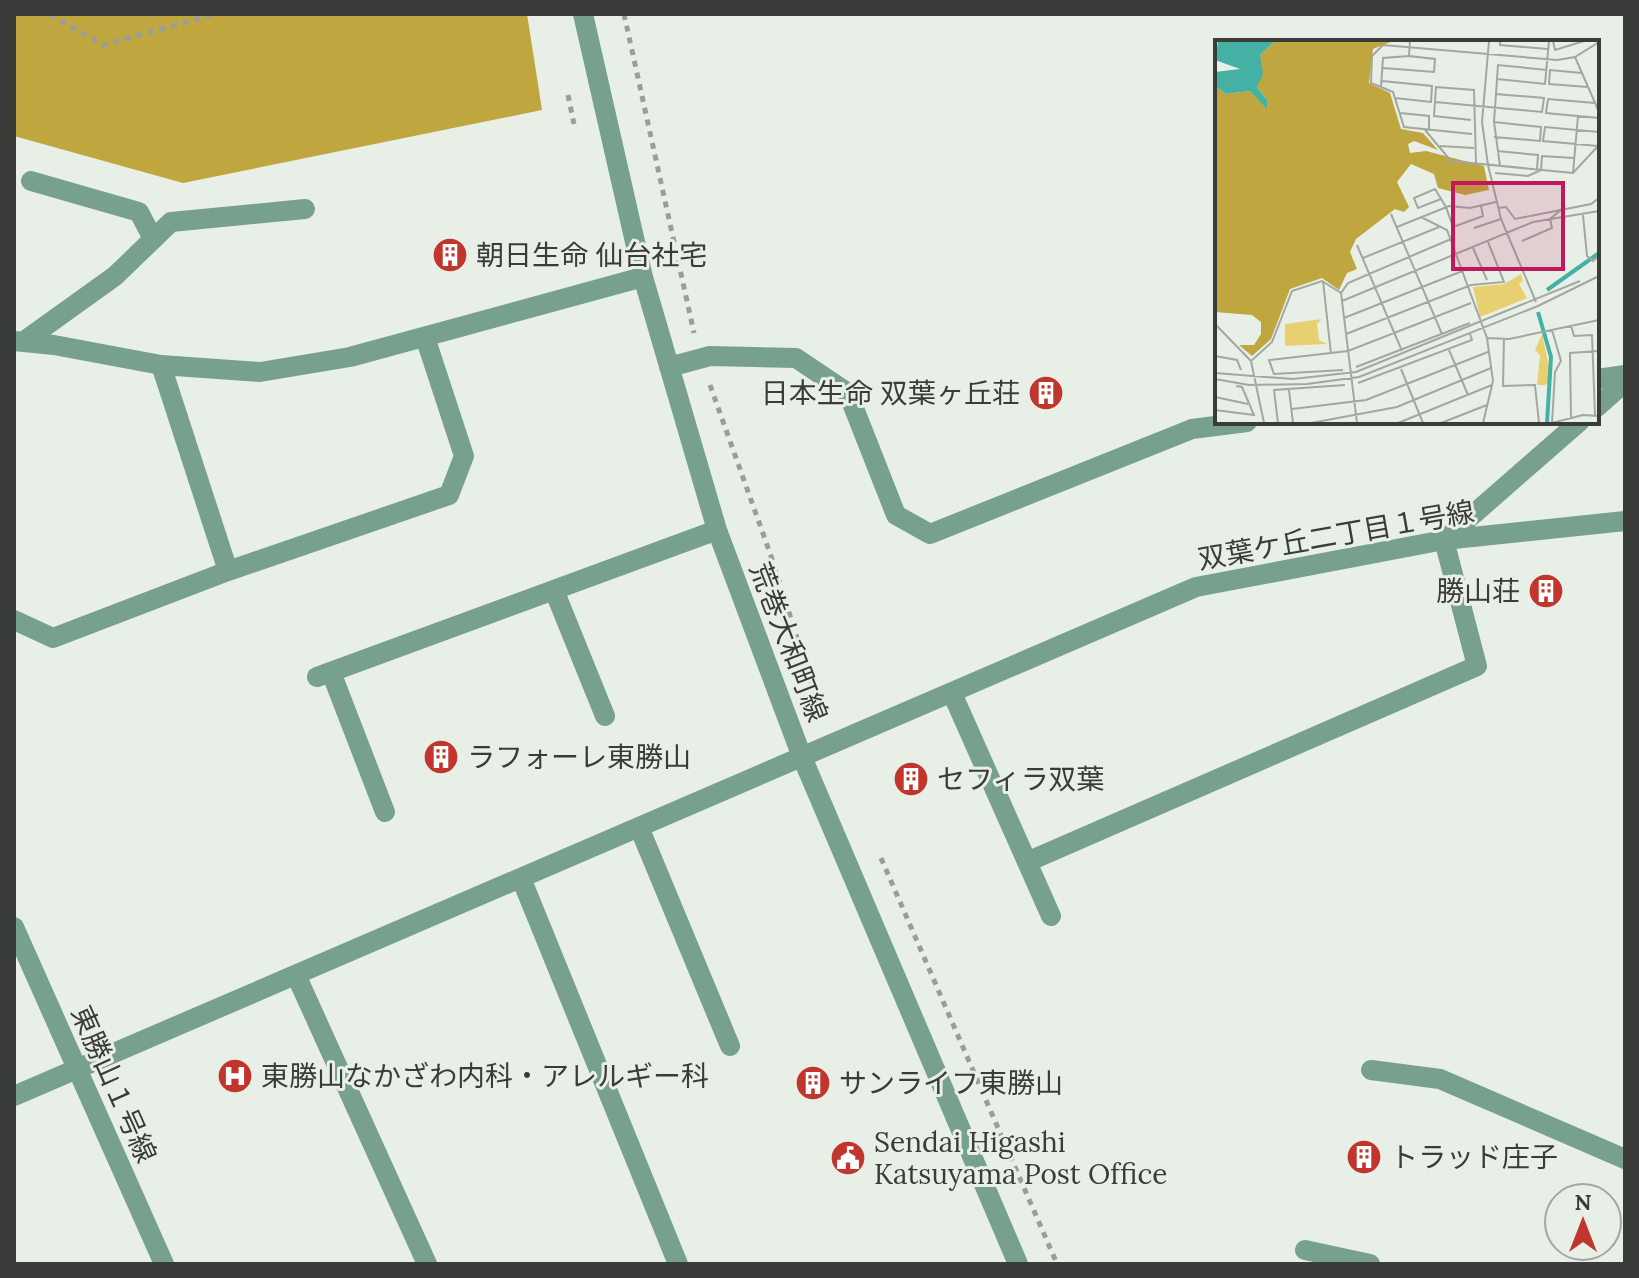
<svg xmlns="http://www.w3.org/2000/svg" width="1639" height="1278" font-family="Lora,'Noto Sans JP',serif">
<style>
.forest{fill:#bfa63f}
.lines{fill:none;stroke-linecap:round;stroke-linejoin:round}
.path{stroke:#9a9e99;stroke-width:5;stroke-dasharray:6 6;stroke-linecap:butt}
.minor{stroke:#77a18c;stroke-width:20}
.labels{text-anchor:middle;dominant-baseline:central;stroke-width:6;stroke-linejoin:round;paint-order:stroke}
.poi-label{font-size:28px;fill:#3a3c39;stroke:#e8efe7;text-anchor:start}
.street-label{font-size:28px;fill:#3a3c39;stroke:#e8efe7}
.inset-river{fill:none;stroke:#45b1a5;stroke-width:4}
.inset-road{fill:none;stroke:#a2a7a1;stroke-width:2}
.view{fill:#c2185b;fill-opacity:0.15;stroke:#c2185b;stroke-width:4}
.inset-edge{fill:none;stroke:#3a3c39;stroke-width:4}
</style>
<rect width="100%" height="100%" fill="#e8efe7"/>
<!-- forest -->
<path class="forest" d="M 14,14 L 527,14 L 542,110 L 183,183 L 14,136 Z"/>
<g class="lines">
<!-- path -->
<path class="path" d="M 50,14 L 103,45 L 215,14
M 624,14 L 694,333
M 568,95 L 574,124
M 710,385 L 771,556 L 822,716
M 881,858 L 1057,1264"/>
<!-- minor -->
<path class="minor" d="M 583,14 L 643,277 L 717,530 L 802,757 L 1018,1264
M 31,181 L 139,212 L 153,239
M 14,341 L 54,345 L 161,365 L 260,372 L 350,357 L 643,277
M 23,342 L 115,276 L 171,222 L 305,209
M 161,365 L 228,571
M 669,367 L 710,356 L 796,358 L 848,393 L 896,515 L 930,534 L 1192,429 L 1247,422
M 1597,379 L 1625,375
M 1597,407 L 1625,382
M 554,590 L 605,716
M 14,620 L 53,638 L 228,571 L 449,495 L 464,456 L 425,337
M 331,672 L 385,812
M 317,677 L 717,530
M 952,693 L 1051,916
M 639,827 L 730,1046
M 1027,862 L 1477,666 L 1444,540 L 1579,422
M 521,878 L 678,1264
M 14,927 L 164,1264
M 296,975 L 427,1264
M 1371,1070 L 1440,1079 L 1625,1159
M 14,1096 L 1196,587 L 1444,540 L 1625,521
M 1305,1250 L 1370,1264"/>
</g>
<!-- icons -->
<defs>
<symbol id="building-disc" viewBox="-11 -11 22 22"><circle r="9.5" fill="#c2352d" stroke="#e8efe7"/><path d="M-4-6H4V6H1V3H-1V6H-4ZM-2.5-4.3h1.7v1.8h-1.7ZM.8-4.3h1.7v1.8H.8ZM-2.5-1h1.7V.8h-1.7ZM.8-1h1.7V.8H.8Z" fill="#fff"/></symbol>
<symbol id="hospital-disc" viewBox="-11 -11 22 22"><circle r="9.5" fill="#c2352d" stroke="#e8efe7"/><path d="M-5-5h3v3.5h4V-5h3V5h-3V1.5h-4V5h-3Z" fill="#fff"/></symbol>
<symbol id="civic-disc" viewBox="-11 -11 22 22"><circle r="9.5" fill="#c2352d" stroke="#e8efe7"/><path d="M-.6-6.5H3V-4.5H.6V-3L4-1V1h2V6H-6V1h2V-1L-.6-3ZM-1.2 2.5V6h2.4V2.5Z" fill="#fff"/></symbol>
</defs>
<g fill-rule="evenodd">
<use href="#building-disc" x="430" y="235" width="40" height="40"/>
<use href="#building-disc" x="1026" y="373" width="40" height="40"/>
<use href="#building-disc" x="1526" y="571" width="40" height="40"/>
<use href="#building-disc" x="421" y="737" width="40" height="40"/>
<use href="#building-disc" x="891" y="759" width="40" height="40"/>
<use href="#hospital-disc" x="215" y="1056" width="40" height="40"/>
<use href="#building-disc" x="793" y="1063" width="40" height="40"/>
<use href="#building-disc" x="1344" y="1137" width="40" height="40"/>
<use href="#civic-disc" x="828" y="1138" width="40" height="40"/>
</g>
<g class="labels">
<!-- poi labels -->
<g class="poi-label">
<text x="476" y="255">朝日生命 仙台社宅</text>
<text x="1020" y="393" text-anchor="end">日本生命 双葉ヶ丘荘</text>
<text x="1520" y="591" text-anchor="end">勝山荘</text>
<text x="467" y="757">ラフォーレ東勝山</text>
<text x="937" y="779">セフィラ双葉</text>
<text x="261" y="1076">東勝山なかざわ内科・アレルギー科</text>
<text x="839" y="1083">サンライフ東勝山</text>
<text x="874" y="1142">Sendai Higashi<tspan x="874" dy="32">Katsuyama Post Office</tspan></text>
<text x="1390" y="1157">トラッド庄子</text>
</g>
<!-- street labels -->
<g class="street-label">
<text transform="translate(1336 535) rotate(-10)">双葉ケ丘二丁目１号線</text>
<text transform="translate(789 642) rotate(69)">荒巻大和町線</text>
<text transform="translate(114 1084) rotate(66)">東勝山１号線</text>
</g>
</g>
<!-- overview -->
<g transform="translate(1215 40)">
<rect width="384" height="384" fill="#e8efe7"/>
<path d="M 306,234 L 308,241 L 304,244 L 312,258 L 265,277 L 258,247 L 289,244 ZM 107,279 L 102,284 L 104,300 L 112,304 L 70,306 L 70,284 ZM 327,294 L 337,340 L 330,345 L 322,345 L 325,315 L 320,310 Z" fill="#e8d071"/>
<path d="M 60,1 L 178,1 L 158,9 L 154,43 L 175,53 L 186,89 L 208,93 L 223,110 L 199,101 L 193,104 L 195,113 L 211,111 L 269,126 L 274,150 L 250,155 L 223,148 L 219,134 L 196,124 L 182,142 L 194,167 L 189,172 L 180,169 L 141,199 L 135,212 L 142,229 L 132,233 L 124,250 L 107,238 L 75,249 L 56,299 L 37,316 L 24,305 L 39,305 L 46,294 L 46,282 L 37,275 L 0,272 L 0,46 L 11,54 L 35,51 L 52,68 L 50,57 L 42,47 L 45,15 Z" fill="#bfa63f"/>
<path d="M 3,1 L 60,1 L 45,15 L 48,34 L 42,47 L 52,60 L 52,69 L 35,51 L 11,54 L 0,46 L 0,32 L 25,29 L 0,20 Z" fill="#45b1a5"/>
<path class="inset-river" d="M 332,250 L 384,213M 323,272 L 336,317 L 332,383"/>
<path class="inset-road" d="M 274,1 L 267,82 L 273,125 L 286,179 L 321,262M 285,1 L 285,5 L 333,9M 338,1 L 340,10 L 369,1M 194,16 L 168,18 L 166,47 L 178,52 L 189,87 L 257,94M 360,17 L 384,72M 168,28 L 219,32 L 220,19 L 194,16 L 195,1M 367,33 L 335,30 L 334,44 L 373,47M 282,39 L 330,44 L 334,1M 167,41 L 217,46 L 216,62 L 180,58M 166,47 L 156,43 L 157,16 L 168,5 L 342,20 L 360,17 L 384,2M 220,62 L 327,72 L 329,58 L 280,54M 380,63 L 333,59 L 331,73 L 384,78M 185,73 L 214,76 L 214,90M 256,80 L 219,76 L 221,47 L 259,50 L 261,124M 279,82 L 326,87 L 325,101 L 279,97M 210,90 L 236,121 L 358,133 L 384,105M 225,106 L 259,108M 383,106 L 328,101 L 330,87 L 384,92M 282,111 L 323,115 L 322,129M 285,126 L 279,82 L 283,25 L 332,30M 280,133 L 313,136 L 326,130 L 327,116 L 359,118M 358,133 L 363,76M 226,159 L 203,168 L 199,158 L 220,149 L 231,167 L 237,184 L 241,186 L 268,176 L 266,166M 283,168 L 291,167 L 300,179 L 376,164 L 384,158M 176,174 L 227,294M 368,175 L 372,216 L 378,221 L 384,216M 206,177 L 232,190 L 272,298 L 278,341 L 268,383M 182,187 L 234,166 L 255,168 L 281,162M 259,188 L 286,179M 307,201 L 337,188 L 335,179 L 347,169M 142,205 L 187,311M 258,208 L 272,240M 148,218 L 224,187M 108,241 L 116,314M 126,253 L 133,243 L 236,199M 127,261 L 318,182 L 384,171M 129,278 L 250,230M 0,284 L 36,321M 356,285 L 359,296 L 377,295 L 380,375M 337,290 L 346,321 L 340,332 L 337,383M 131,294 L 256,245 L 289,242 L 273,202M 272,298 L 294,299 L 384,280M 289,298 L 288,346 L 320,345 L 324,383M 234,310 L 253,355M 0,316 L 22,320 L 26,330M 141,327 L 255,283M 186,329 L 208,383M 128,330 L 59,334 L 54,320 L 133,311 L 256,263M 0,333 L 78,339 L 141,332 L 365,241M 0,339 L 34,345 L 92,344 L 144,337 L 323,266 L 384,236M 143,343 L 257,300 L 255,294M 74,350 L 78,383M 0,357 L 33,364M 77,369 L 151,360 L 273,312M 0,370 L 39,375 L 27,347 L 21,346M 356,378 L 355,313 L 384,311M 49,383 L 36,321 L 57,302 L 77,251 L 107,241 L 126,253 L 142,383M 63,383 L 59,350 L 130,345M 96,383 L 182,367 L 276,328M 183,383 L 277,345M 226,383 L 272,365M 337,383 L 368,375 L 384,376"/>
<path class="view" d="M 238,143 L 348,143 L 348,229 L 238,229 Z"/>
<rect width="384" height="384" class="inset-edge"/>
</g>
<!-- border -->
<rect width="1639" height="1278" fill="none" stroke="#3a3c39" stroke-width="32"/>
<!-- north arrow -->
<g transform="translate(1583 1222)"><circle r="38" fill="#e8efe7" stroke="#a2a7a1" stroke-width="2"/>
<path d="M0-6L14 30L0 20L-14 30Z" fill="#c2352d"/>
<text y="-12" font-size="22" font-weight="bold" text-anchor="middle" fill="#3a3c39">N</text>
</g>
</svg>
